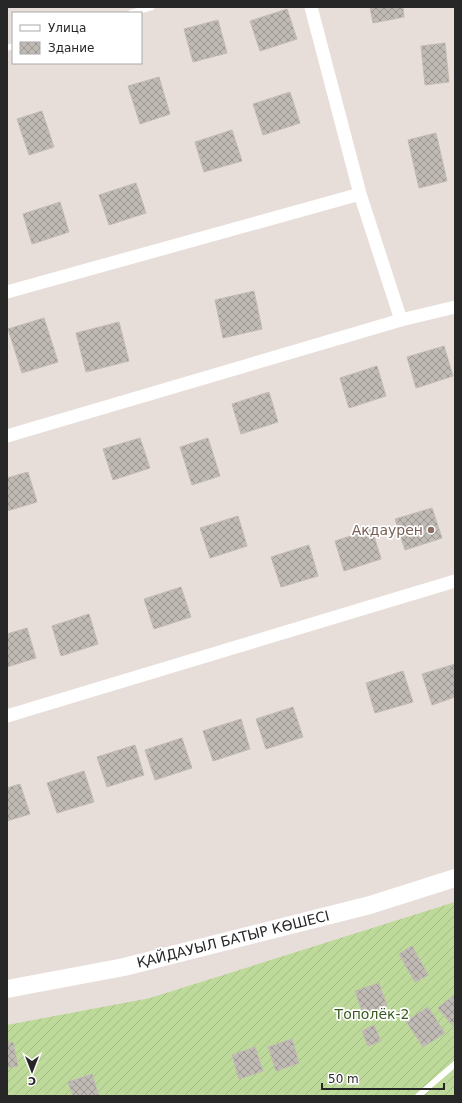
<svg xmlns="http://www.w3.org/2000/svg" width="462" height="1103" font-family="'DejaVu Sans',sans-serif">
<style>
.garden{fill:url(#garden-furrows)}
.building{fill:url(#building-cross-hatch);stroke:#c3bab3}
.lines{fill:none;stroke-linecap:round;stroke-linejoin:round}
.lane{stroke:#fff;stroke-width:6}
.street{stroke:#fff;stroke-width:13}
.secondary{stroke:#fff;stroke-width:18}
.education-dot{fill:#8d6e63;stroke:#fff;stroke-width:1.5}
.labels{text-anchor:middle;dominant-baseline:central;stroke-width:3.5;stroke-linejoin:round;paint-order:stroke}
.education-label{font-size:14px;fill:#785e54;stroke:#fff;text-anchor:end}
.street-label{font-size:14px;fill:#272727;stroke:#fff}
.park-label{font-size:14px;fill:#385a20;stroke:#fff}
</style>
<defs>
<pattern id="garden-furrows" width="10" height="10" patternUnits="userSpaceOnUse"><rect width="10" height="10" fill="#bdda9a"/><path d="M-1 1l2-2M0 10L10 0M9 11l2-2" fill="none" stroke="#a2bb85"/></pattern>
<pattern id="building-cross-hatch" width="8" height="8" patternUnits="userSpaceOnUse"><rect width="8" height="8" fill="#c0bab5"/><path d="M0 0l8 8M0 8l8-8" fill="none" stroke="#9c9793"/></pattern>
</defs>
<rect width="100%" height="100%" fill="#e8ded9"/>
<!-- garden -->
<path class="garden" d="M 455,902 L 455,1096 L 7,1096 L 7,1025 L 150,998 Z"/>
<!-- building -->
<path class="building" d="M 370,7 L 403,7 L 404,17 L 373,23 Z
M 287,9 L 297,39 L 260,51 L 250,21 Z
M 218,20 L 227,53 L 193,62 L 184,29 Z
M 445,43 L 449,82 L 425,85 L 421,46 Z
M 159,77 L 170,114 L 140,124 L 128,86 Z
M 290,92 L 300,123 L 263,135 L 253,104 Z
M 42,111 L 54,147 L 29,155 L 17,119 Z
M 232,130 L 242,161 L 204,172 L 195,142 Z
M 436,133 L 447,181 L 419,188 L 408,140 Z
M 136,183 L 146,213 L 109,225 L 99,195 Z
M 60,202 L 69,232 L 32,244 L 23,214 Z
M 254,291 L 262,329 L 223,338 L 215,300 Z
M 44,318 L 58,362 L 22,373 L 8,329 Z
M 119,322 L 129,361 L 86,372 L 76,333 Z
M 444,346 L 453,376 L 416,388 L 407,357 Z
M 377,366 L 386,396 L 349,408 L 340,378 Z
M 269,392 L 278,422 L 241,434 L 232,404 Z
M 140,438 L 150,468 L 113,480 L 103,449 Z
M 208,438 L 220,476 L 192,485 L 180,447 Z
M 28,472 L 37,502 L 7,511 L 7,478 Z
M 432,508 L 442,538 L 405,550 L 395,519 Z
M 238,516 L 247,546 L 210,558 L 200,528 Z
M 372,529 L 381,559 L 344,571 L 335,541 Z
M 309,545 L 318,576 L 281,587 L 271,557 Z
M 181,587 L 191,617 L 154,629 L 144,599 Z
M 89,614 L 98,644 L 61,656 L 52,626 Z
M 27,628 L 36,658 L 7,667 L 7,634 Z
M 455,664 L 455,697 L 432,705 L 422,674 Z
M 403,671 L 413,702 L 375,713 L 366,683 Z
M 293,707 L 303,737 L 266,749 L 256,719 Z
M 241,719 L 250,749 L 213,761 L 203,731 Z
M 182,738 L 192,768 L 155,780 L 145,750 Z
M 135,745 L 144,775 L 107,787 L 97,757 Z
M 84,771 L 94,802 L 57,813 L 47,783 Z
M 20,784 L 30,814 L 7,821 L 7,788 Z
M 412,946 L 428,975 L 415,982 L 399,954 Z
M 379,983 L 387,1006 L 363,1014 L 355,991 Z
M 455,994 L 455,1026 L 454,1027 L 438,1008 Z
M 428,1007 L 445,1033 L 423,1047 L 406,1021 Z
M 374,1025 L 381,1041 L 368,1046 L 362,1031 Z
M 292,1039 L 299,1063 L 276,1071 L 268,1047 Z
M 13,1042 L 18,1066 L 7,1068 L 7,1043 Z
M 255,1047 L 263,1071 L 239,1079 L 232,1055 Z
M 92,1074 L 99,1096 L 73,1096 L 68,1082 Z"/>
<g class="lines">
<!-- lane -->
<path class="lane" d="M 131,13 L 152,7
M 7,48 L 13,46
M 418,1096 L 455,1064"/>
<!-- street -->
<path class="street" d="M 311,7 L 360,194
M 7,292 L 360,194 L 401,320
M 7,436 L 401,320 L 455,307
M 7,716 L 455,581"/>
<!-- secondary -->
<path class="secondary" d="M 7,989 L 124,967 L 370,905 L 455,878"/>
</g>
<!-- markers -->
<circle class="education-dot" cx="431" cy="530" r="4"/>
<g class="labels">
<!-- education labels -->
<g class="education-label">
<text x="423" y="530">Акдаурен</text>
</g>
<!-- street labels -->
<g class="street-label">
<text transform="translate(233 939) rotate(-14)">ҚАЙДАУЫЛ БАТЫР КӨШЕСІ</text>
</g>
<!-- park labels -->
<g class="park-label">
<text x="372" y="1014">Тополёк-2</text>
</g>
</g>
<!-- border -->
<rect width="462" height="1103" fill="none" stroke="#272727" stroke-width="16"/>
<!-- legend -->
<rect x="12" y="12" width="130" height="52" fill="#ffffff" stroke="#a9a9a9"/>
<rect x="20" y="25" width="20" height="6" fill="#ffffff" stroke="#a9a9a9"/>
<text x="48" y="32" font-size="12" fill="#272727">Улица</text>
<rect x="20" y="42" width="20" height="12" fill="url(#building-cross-hatch)" stroke="#a9a9a9"/>
<text x="48" y="52" font-size="12" fill="#272727">Здание</text>
<!-- north arrow -->
<g transform="translate(32 1071) rotate(180)" stroke="#ffffff" stroke-width="3" paint-order="stroke">
<path d="M0-3L7 15L0 10L-7 15Z" fill="#272727"/>
<text y="-6" font-size="11" font-weight="bold" text-anchor="middle" fill="#272727">С</text>
</g>
<!-- scale -->
<path d="M322 1083v6h122v-6" fill="none" stroke="#272727" stroke-width="2"/>
<text x="328" y="1083" font-size="12" fill="#272727" stroke="#ffffff" stroke-width="3" paint-order="stroke">50 m</text>
</svg>
